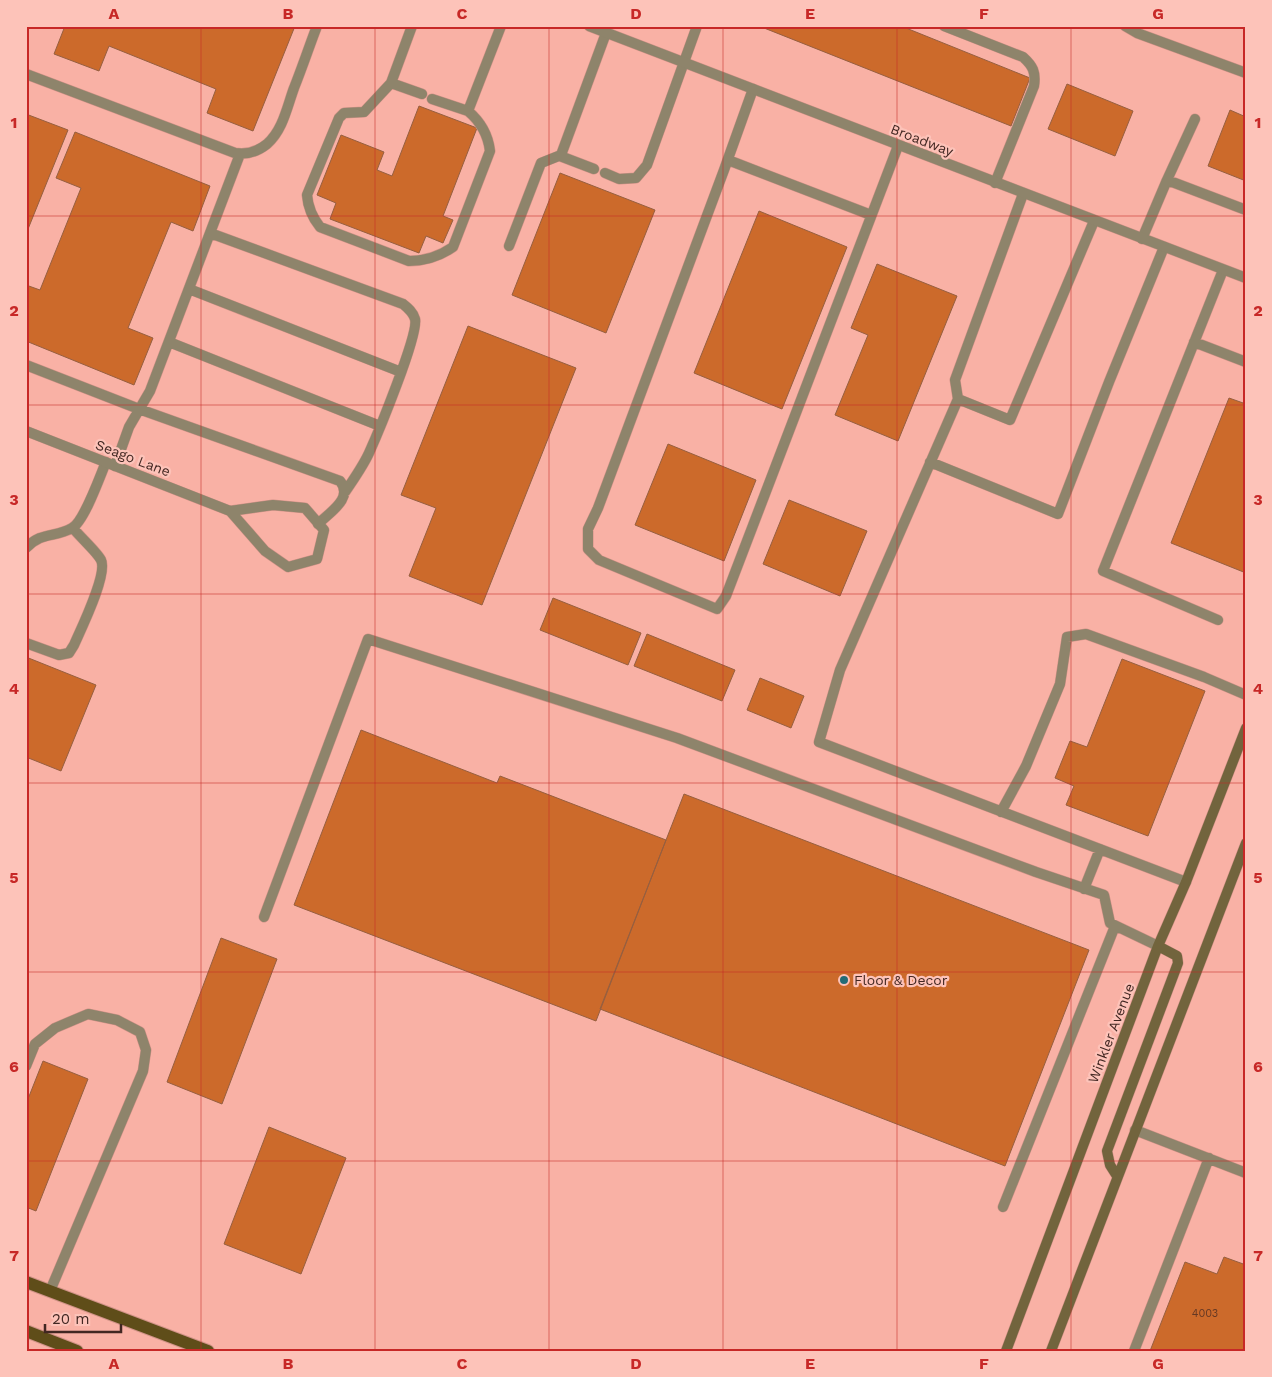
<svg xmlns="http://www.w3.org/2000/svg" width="1272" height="1377" font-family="'Work Sans',sans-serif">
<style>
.building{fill:#cc6a2b;stroke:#965f40}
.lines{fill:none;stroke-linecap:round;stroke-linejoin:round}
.lane-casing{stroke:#d19388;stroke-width:11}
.street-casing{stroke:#d19388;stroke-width:11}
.secondary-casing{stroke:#d19388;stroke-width:11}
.primary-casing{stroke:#d19388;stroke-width:14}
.lane{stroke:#8e846b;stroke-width:10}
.street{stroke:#8e846b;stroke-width:10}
.secondary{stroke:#72643d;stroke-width:10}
.primary{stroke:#5f4d19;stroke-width:12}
.grid{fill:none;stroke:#c72827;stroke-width:1;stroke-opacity:0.55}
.poi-dot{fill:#226b76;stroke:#fdc3b9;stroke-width:2}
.labels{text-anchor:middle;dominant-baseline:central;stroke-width:4.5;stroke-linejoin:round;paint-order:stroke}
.number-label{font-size:11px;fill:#643824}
.street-label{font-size:14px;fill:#422722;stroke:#fdc3b9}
.poi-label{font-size:14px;fill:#422722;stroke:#fdc3b9;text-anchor:start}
.neatline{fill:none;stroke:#c72827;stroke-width:2}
.grid-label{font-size:16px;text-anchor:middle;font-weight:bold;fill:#c72827}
</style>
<rect width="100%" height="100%" fill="#f9b1a5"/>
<!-- building -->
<path class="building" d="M 65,26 L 295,26 L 253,131 L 207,113 L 216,89 L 109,46 L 99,71 L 54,54 Z
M 759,26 L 901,26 L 1030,78 L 1011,126 Z
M 1067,84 L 1133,111 L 1115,156 L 1048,129 Z
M 419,106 L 477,128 L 443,216 L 453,220 L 443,243 L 426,236 L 419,253 L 330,219 L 336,203 L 317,195 L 341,135 L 384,152 L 377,170 L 392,176 Z
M 1230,110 L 1246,117 L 1246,181 L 1208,166 Z
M 26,114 L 68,130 L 26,234 Z
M 75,132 L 210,186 L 193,231 L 171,222 L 128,328 L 153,338 L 134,385 L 26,341 L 26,285 L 40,290 L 81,188 L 56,178 Z
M 560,173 L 655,210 L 606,333 L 512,295 Z
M 759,211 L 847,247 L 782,409 L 694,373 Z
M 877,264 L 957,296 L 898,441 L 835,415 L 868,335 L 851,328 Z
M 468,326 L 576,368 L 482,605 L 409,576 L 436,508 L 401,495 Z
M 1229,398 L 1246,404 L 1246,573 L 1171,543 Z
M 668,444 L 756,480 L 724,561 L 635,525 Z
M 789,500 L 867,531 L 840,596 L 763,564 Z
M 553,598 L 641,633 L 628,665 L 540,630 Z
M 647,634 L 735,670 L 722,701 L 634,666 Z
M 26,657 L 96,685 L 61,771 L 26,757 Z
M 1122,659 L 1205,691 L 1148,836 L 1066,805 L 1074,786 L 1055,778 L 1070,741 L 1087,747 Z
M 760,678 L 804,696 L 791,728 L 747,710 Z
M 361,730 L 497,783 L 500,776 L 666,840 L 596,1021 L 294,905 Z
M 684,794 L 1089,950 L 1005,1166 L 600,1009 Z
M 221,938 L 277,959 L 222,1104 L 167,1082 Z
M 43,1061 L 88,1079 L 36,1211 L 26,1207 L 26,1104 Z
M 269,1127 L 346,1158 L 301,1274 L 224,1244 Z
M 1224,1257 L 1246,1265 L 1246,1351 L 1150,1351 L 1185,1262 L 1217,1274 Z"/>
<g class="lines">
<defs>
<path id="lane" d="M 412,26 L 391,83 L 422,94
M 944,26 L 1023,57 C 1033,66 1036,72 1034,86 L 995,183
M 1125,26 L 1137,33 L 1246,73
M 26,74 L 235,153 C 247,155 257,152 267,144 C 283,130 287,107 294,88 C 302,68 309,47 317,26
M 391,83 L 364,112 L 344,113 L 339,118 L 307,195 C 308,208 312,217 320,227 L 409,261 C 426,261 440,256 453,247 L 490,151 C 488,134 481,122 468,111
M 753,89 L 724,170 L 598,508 L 588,529 L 588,549 L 599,560 L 717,609 L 726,596 L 898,146
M 432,99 L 468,111 L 501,26
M 1195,119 L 1167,180 L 1246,210
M 560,156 L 594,169
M 728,160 L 871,215
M 605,173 L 619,179 L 636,178 L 647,165 L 697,26
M 1023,194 L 955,380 L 958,399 L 840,670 L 819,742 L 1186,882
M 210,233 L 403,304 C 408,308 413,312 415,319 C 419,334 378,433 369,453 C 363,466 354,479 345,492
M 1142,239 L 1167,180
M 509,246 L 541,163 L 561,155 L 606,33
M 189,289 L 401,372
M 169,342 L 380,426
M 1194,342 L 1246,362
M 26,365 L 139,409 L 340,481 C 354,498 330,512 318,524
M 958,399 L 1010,420 L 1094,221
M 930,462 L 1058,514 L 1109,382 L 1164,247
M 115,466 L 129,427 L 150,391 L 240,154
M 26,548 C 42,531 55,538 72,528 C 84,522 100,476 106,462
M 1218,620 L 1103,571 L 1223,270
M 26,643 L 59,655 L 69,653 L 74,645 C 81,629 108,574 101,560 C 97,552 80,537 73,528
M 1001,812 L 1026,766 L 1060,684 L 1067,637 L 1086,634 L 1204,677 L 1246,695
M 1084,889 L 1100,849
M 264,917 L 368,639 L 677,738 L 1036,872 L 1104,895 L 1110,923 L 1158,946
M 26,1066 L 35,1044 L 55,1028 L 88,1014 L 117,1020 L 140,1032 L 146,1050 L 143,1071 L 50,1291
M 1135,1130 L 1246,1173
M 1003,1207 L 1115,926
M 1134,1351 L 1209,1158"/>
<path id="street" d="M 589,26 L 1246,278
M 26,431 L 230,511
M 273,505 L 305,508 L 324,530 L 317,559 L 288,567 L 265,551 L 230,511 Z"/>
<path id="secondary" d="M 1117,1176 L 1110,1165 L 1107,1151 L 1178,963 L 1177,956 L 1158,946
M 1006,1351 L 1158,946 L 1186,882 L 1246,728
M 1051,1351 L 1246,843"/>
<path id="primary" d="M 26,1282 L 208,1351
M 26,1331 L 77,1351"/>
</defs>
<!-- lane casing -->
<use href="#lane" class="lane-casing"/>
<!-- street casing -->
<use href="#street" class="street-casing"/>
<!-- secondary casing -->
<use href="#secondary" class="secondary-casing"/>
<!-- primary casing -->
<use href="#primary" class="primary-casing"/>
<!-- lane -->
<use href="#lane" class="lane"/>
<!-- street -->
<use href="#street" class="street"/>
<!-- secondary -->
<use href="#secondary" class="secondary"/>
<!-- primary -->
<use href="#primary" class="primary"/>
</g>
<!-- grid -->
<path class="grid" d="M 201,26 L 201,1351M 375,26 L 375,1351M 549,26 L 549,1351M 723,26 L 723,1351M 897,26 L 897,1351M 1071,26 L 1071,1351M 26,216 L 1246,216M 26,405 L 1246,405M 26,594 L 1246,594M 26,783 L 1246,783M 26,972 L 1246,972M 26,1161 L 1246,1161"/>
<!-- markers -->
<circle class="poi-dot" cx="844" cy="980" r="5"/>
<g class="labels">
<!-- number labels -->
<g class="number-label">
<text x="1205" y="1313">4003</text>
</g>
<!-- street labels -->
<g class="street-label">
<text transform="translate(922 140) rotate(21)">Broadway</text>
<text transform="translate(133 458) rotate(21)">Seago Lane</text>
<text transform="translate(1111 1033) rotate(-69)">Winkler Avenue</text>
</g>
<!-- poi labels -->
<g class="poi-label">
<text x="854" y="980">Floor &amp; Decor</text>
</g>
</g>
<!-- border -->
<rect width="1272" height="1377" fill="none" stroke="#fdc3b9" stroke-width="55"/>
<!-- scale -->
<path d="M45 1324v8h76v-8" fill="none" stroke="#422722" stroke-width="2.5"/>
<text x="52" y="1324" font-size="15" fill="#422722" stroke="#fdc3b9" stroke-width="4" paint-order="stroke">20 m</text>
<rect x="28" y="28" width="1216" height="1322" class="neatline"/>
<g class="grid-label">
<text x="114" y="19">A</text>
<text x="288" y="19">B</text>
<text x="462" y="19">C</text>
<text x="636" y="19">D</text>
<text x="810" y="19">E</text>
<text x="984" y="19">F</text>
<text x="1158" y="19">G</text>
<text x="14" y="128">1</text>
<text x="1258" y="128">1</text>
<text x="14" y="316">2</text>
<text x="1258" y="316">2</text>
<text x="14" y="505">3</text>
<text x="1258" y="505">3</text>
<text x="14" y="694">4</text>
<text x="1258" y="694">4</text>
<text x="14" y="883">5</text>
<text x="1258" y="883">5</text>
<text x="14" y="1072">6</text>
<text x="1258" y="1072">6</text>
<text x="14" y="1261">7</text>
<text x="1258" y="1261">7</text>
<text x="114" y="1369">A</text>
<text x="288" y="1369">B</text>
<text x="462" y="1369">C</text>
<text x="636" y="1369">D</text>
<text x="810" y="1369">E</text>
<text x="984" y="1369">F</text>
<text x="1158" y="1369">G</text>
</g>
</svg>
